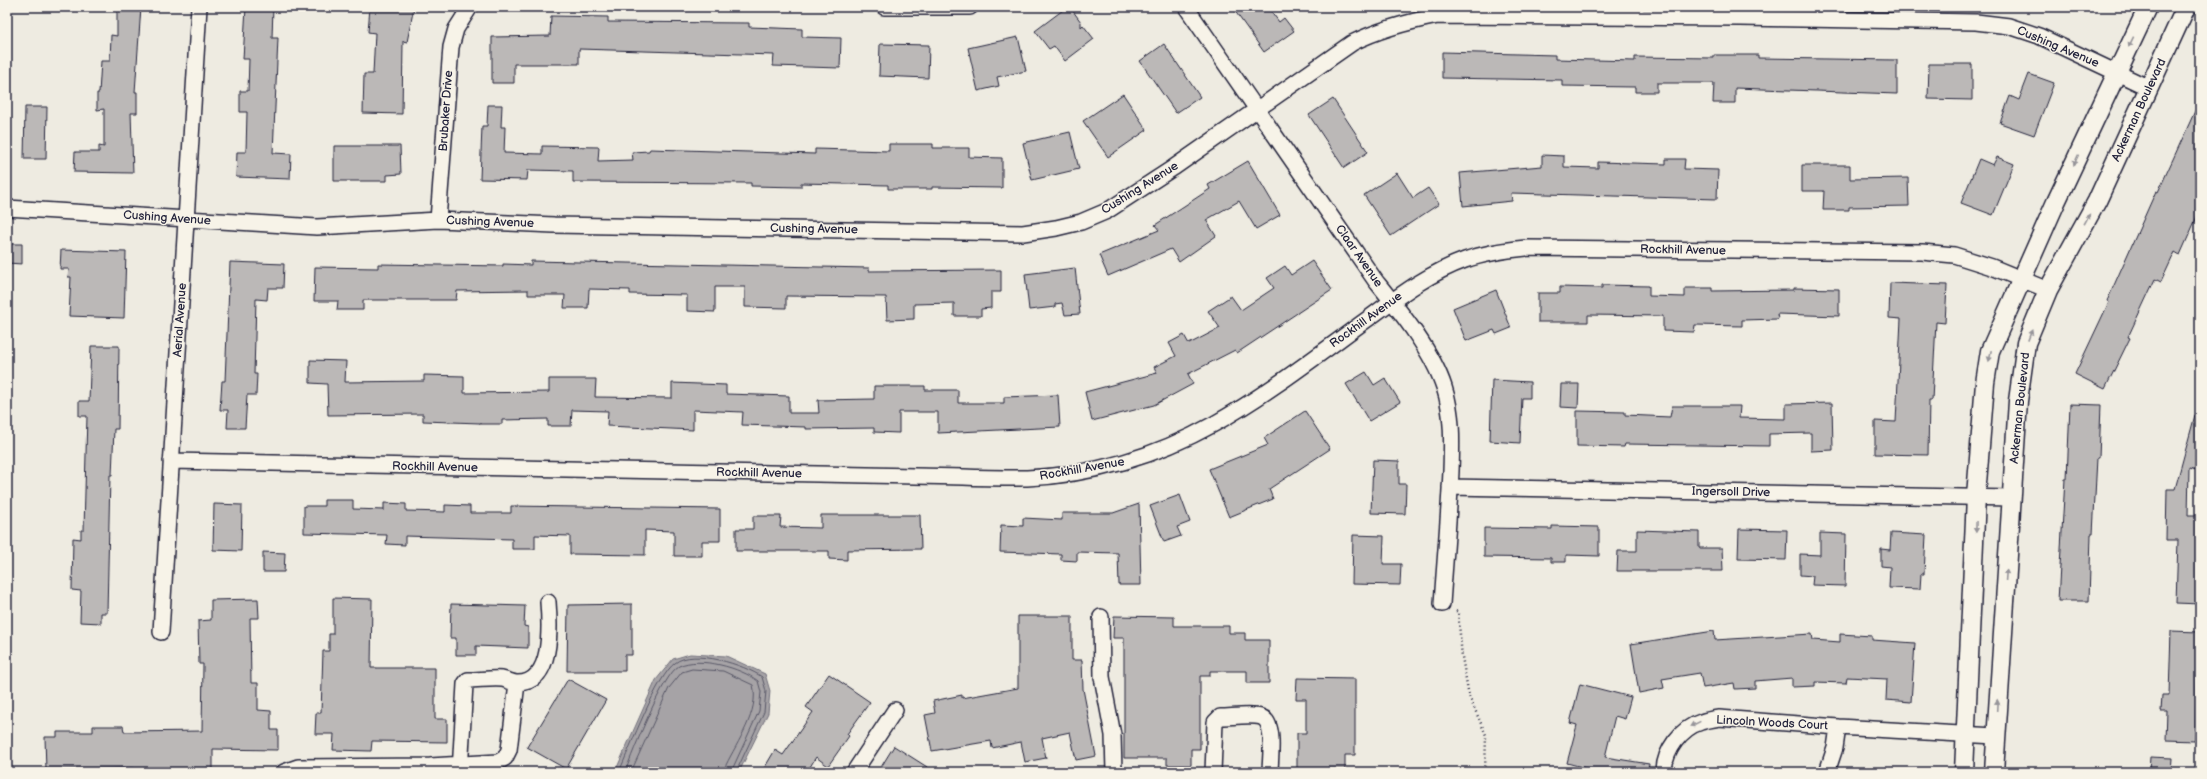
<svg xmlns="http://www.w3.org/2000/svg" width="2207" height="779" font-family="'Balsamiq Sans',sans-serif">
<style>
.water{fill:#a6a3a6;stroke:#716f7b}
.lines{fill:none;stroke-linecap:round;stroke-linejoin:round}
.shore{stroke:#575666;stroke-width:1}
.building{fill:#bbb8b7;stroke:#22223b}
.minor-casing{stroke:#22223b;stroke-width:18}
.tertiary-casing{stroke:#22223b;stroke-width:21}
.path{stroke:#22223b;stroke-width:2.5;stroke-dasharray:1 3;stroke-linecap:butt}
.minor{stroke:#f7f3e8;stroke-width:15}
.tertiary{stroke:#f7f3e8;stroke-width:18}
.oneway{fill:#97959a}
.labels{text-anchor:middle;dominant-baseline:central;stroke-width:3;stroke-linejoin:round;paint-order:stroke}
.street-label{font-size:12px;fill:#22223b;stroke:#f7f3e8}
</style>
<rect width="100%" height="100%" fill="#eeebe1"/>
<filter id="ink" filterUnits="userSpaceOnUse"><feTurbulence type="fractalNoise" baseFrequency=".025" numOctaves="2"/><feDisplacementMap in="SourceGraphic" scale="8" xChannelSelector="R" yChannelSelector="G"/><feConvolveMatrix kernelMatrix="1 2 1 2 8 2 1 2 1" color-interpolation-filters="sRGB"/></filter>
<g filter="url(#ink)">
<!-- water -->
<path class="water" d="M 690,654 L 726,656 L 765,674 L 770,691 L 768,713 L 739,772 L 615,772 L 656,680 L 673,659 Z"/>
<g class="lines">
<!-- shore -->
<path class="shore" d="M 619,772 C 630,748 657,676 675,663 C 693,648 745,665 762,677 L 766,691 L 764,712 L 736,772
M 625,772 C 633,752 663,674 679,666 C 700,656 741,668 758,681 L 761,692 L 759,711 L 731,772
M 631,772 L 669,688 L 682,672 L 692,669 L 723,671 L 753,685 C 760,711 737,742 726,765 L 725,772"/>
</g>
<!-- building -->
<path class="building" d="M 117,7 L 141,7 L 135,92 L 137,92 L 137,113 L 131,113 L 133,173 L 74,172 L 75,152 L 99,152 L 99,146 L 104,147 L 104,109 L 97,110 L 97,93 L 99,93 L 101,61 L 110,61 L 111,35 L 117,36 Z
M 246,7 L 273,7 L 272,38 L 278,38 L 273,153 L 291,154 L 290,179 L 236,177 L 237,152 L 246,152 L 247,112 L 240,112 L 240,91 L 248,91 L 249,59 L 243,59 Z
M 370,7 L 414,7 L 407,42 L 403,41 L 402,114 L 363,113 L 364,74 L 373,74 L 375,33 L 368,32 Z
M 1067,7 L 1070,7 L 1081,22 L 1081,27 L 1083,25 L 1094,39 L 1065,61 L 1054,46 L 1049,49 L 1035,31 Z
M 1232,7 L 1268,7 L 1279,22 L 1284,18 L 1294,31 L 1264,52 Z
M 551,16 L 608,17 L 608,22 L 749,23 L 749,27 L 802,29 L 802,37 L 841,38 L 840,68 L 773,66 L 774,55 L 579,49 L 579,64 L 514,64 L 514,83 L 492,83 L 492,37 L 550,36 Z
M 1018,37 L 1026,71 L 997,77 L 999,86 L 978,91 L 968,48 Z
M 880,44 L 929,45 L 928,78 L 879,76 Z
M 1164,44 L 1200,97 L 1176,113 L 1140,61 Z
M 1442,52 L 1555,55 L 1555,59 L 1635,61 L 1635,57 L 1714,58 L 1714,55 L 1758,55 L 1758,58 L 1897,60 L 1897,94 L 1735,88 L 1735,103 L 1713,103 L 1714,83 L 1657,83 L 1657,92 L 1635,92 L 1635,87 L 1562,86 L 1562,80 L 1442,78 Z
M 1929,64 L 1972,64 L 1972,100 L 1928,99 Z
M 2029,74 L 2054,83 L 2034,135 L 2000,123 L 2010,96 L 2019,100 Z
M 1123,94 L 1147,130 L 1108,157 L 1083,121 Z
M 1333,99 L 1368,152 L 1344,168 L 1309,115 Z
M 2200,100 L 2200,210 L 2180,255 L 2175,252 L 2161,282 L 2155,279 L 2128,337 L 2130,338 L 2105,389 L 2075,374 L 2109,302 L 2107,301 L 2156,191 L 2158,192 Z
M 488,105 L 502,105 L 501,127 L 505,127 L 504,153 L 542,154 L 542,146 L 599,147 L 598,161 L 633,160 L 632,152 L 649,151 L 650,149 L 815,154 L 815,149 L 889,151 L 889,144 L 933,144 L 933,148 L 969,148 L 969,157 L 1002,158 L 1002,188 L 932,187 L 932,189 L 888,189 L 888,185 L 801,183 L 801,187 L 751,186 L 751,183 L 573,182 L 573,171 L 528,170 L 527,180 L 480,179 L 482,126 L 487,126 Z
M 25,107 L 47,107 L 46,159 L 24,159 Z
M 1070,132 L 1079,169 L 1032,180 L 1023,143 Z
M 334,146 L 400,146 L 401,174 L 387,175 L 387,181 L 334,181 Z
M 1542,155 L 1564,156 L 1564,167 L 1598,168 L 1598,162 L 1666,164 L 1666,159 L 1685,159 L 1684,169 L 1718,170 L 1717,199 L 1511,193 L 1512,201 L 1463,206 L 1460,173 L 1542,166 Z
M 1997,157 L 2014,164 L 1993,215 L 1961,203 L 1979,159 L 1993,165 Z
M 1248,161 L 1280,215 L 1256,229 L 1239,201 L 1206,220 L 1216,236 L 1179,262 L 1171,249 L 1108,276 L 1099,255 L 1159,230 L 1155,225 L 1210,189 L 1208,185 Z
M 1802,165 L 1850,165 L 1850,179 L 1908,178 L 1909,206 L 1849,207 L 1849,210 L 1823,210 L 1824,191 L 1802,191 Z
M 1397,173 L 1413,198 L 1428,188 L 1439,204 L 1391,236 L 1364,195 Z
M 7,244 L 22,244 L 22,264 L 7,263 Z
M 61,250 L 126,252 L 124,318 L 69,316 L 71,277 L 68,277 L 69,269 L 60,269 Z
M 531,261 L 869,268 L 869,271 L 1001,270 L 1001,292 L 991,292 L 991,308 L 981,309 L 981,316 L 954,316 L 954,303 L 914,304 L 914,319 L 887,320 L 886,297 L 786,296 L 786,308 L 745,307 L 745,287 L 715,287 L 715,312 L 687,311 L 687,295 L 630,294 L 630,290 L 589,289 L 588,308 L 564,308 L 565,295 L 528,295 L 528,290 L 457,291 L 456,300 L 363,300 L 363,310 L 337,310 L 338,301 L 314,301 L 315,267 L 378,268 L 378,264 L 503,266 L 503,264 L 531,265 Z
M 1312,261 L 1332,290 L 1237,353 L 1235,350 L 1188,374 L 1193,384 L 1154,405 L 1092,421 L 1085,392 L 1157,373 L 1154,367 L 1176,356 L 1169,343 L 1184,335 L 1189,344 L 1220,328 L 1208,311 L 1231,296 L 1241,310 L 1274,288 L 1267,278 L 1285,266 L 1291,275 Z
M 230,262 L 284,264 L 283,288 L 268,288 L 267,300 L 256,299 L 254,374 L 257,374 L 256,395 L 247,395 L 245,428 L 227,428 L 228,410 L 220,410 L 222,381 L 225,381 Z
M 1075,268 L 1080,314 L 1065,315 L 1062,303 L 1055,304 L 1055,307 L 1029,310 L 1025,274 Z
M 1890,283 L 1947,285 L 1945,323 L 1936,322 L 1932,400 L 1929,400 L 1928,455 L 1875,454 L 1875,421 L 1896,422 L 1901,319 L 1889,318 Z
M 1602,285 L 1649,286 L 1649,296 L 1685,297 L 1685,288 L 1712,288 L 1712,291 L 1794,290 L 1794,288 L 1839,289 L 1839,316 L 1777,314 L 1778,319 L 1742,320 L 1742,326 L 1695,325 L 1694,332 L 1663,331 L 1663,316 L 1588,315 L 1588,322 L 1538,322 L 1538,293 L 1560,293 L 1560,287 L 1602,288 Z
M 1496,290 L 1511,328 L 1496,334 L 1494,330 L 1466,341 L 1453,308 Z
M 91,346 L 119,346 L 118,429 L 114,429 L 112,475 L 110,475 L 107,613 L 101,613 L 101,623 L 80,622 L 81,591 L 72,590 L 73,538 L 81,539 L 81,530 L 84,530 L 87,416 L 79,416 L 79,401 L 89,401 Z
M 310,360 L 346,361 L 345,382 L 424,381 L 424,375 L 464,376 L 464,393 L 549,392 L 549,379 L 596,379 L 595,397 L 672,398 L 672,383 L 726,385 L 726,394 L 789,396 L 789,413 L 819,413 L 818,400 L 874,399 L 874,386 L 925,386 L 925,390 L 958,390 L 958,403 L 1004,403 L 1004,397 L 1058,395 L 1060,427 L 938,433 L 938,412 L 899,412 L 899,433 L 874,432 L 874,428 L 806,429 L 806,427 L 742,425 L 743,412 L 693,410 L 693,430 L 607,426 L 608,411 L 572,410 L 571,426 L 548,426 L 548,419 L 502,420 L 502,424 L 480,424 L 480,423 L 423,421 L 423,414 L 328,415 L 327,384 L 310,383 Z
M 1366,372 L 1374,385 L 1385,378 L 1400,402 L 1369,421 L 1346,384 Z
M 1492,380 L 1530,382 L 1530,398 L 1522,398 L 1520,443 L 1490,441 Z
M 1561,384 L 1579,384 L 1578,408 L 1560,407 Z
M 1832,403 L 1833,450 L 1811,451 L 1811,433 L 1769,434 L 1769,446 L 1625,444 L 1624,447 L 1577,446 L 1577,411 L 1625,412 L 1625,415 L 1670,417 L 1672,406 L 1740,406 L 1739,418 L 1786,419 L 1786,404 Z
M 2070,404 L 2101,405 L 2099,458 L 2097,458 L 2093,534 L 2091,534 L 2089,601 L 2058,601 L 2065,479 L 2067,479 Z
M 1305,411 L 1330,449 L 1269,489 L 1273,499 L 1229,517 L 1209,469 L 1268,445 L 1264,438 Z
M 2195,415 L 2200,416 L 2200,471 L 2189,468 L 2188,515 L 2200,515 L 2200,604 L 2176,603 L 2178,540 L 2166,540 L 2167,489 L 2175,489 Z
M 1373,460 L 1399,461 L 1399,484 L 1406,484 L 1405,514 L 1371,513 Z
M 1180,495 L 1190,522 L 1177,527 L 1181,536 L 1164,542 L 1150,506 Z
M 324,500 L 353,500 L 353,509 L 384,510 L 384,503 L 406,504 L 406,511 L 445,512 L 445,505 L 470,506 L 470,513 L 511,513 L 511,506 L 720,509 L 720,541 L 702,541 L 702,556 L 674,556 L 674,531 L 645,530 L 645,555 L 570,554 L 570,536 L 535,535 L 535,549 L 512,549 L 512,539 L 405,536 L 405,545 L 386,544 L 387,535 L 304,533 L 304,506 L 324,506 Z
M 214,504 L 242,505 L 241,551 L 213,550 Z
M 1139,504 L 1141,585 L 1119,585 L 1118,553 L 1077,552 L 1077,561 L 1061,560 L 1061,554 L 1000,552 L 1001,525 L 1023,526 L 1023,518 L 1062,520 L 1062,513 L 1113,513 Z
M 821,515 L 920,515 L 921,549 L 847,550 L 847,560 L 829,559 L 829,551 L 736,551 L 736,529 L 753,529 L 753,516 L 781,516 L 780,527 L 821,528 Z
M 1552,526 L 1599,527 L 1599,556 L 1566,555 L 1566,562 L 1551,562 L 1551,558 L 1484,557 L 1484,528 L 1552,529 Z
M 1739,529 L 1787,530 L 1786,560 L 1738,559 Z
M 1637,530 L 1699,532 L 1699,548 L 1722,548 L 1723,571 L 1617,571 L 1618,551 L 1637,551 Z
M 1820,533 L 1846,534 L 1845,586 L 1812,585 L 1813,576 L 1800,575 L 1800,554 L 1820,555 Z
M 1891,533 L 1926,535 L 1924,574 L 1921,574 L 1920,589 L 1889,588 L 1890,567 L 1881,566 L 1881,549 L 1890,550 Z
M 1353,535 L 1384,536 L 1383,564 L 1401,564 L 1400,585 L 1352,584 Z
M 263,552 L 285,553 L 284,572 L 263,572 Z
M 333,598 L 372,599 L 371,668 L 435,668 L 435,719 L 447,719 L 447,742 L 372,741 L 371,751 L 333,750 L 334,734 L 315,734 L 316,713 L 321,713 L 323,651 L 329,651 L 329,634 L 333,634 Z
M 258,599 L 259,618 L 250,618 L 251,683 L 258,683 L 258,710 L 271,711 L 271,730 L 278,730 L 278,750 L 213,749 L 213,772 L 134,772 L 134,768 L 46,770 L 45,737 L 57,737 L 57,732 L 93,732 L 93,726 L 123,726 L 124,732 L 202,731 L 203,664 L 199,664 L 198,621 L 211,620 L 211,600 Z
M 451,604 L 525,606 L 524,626 L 528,627 L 528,648 L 476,646 L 476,655 L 456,655 L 456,638 L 450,638 Z
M 632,604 L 632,655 L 625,655 L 625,671 L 567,671 L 568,605 Z
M 1018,616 L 1072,616 L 1072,660 L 1082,660 L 1083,689 L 1096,756 L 1076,760 L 1070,732 L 1042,738 L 1046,758 L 1025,762 L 1021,742 L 992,748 L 991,741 L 932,751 L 925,715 L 935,713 L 933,701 L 962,695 L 962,698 L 1018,688 Z
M 1114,616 L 1174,617 L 1174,626 L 1229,626 L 1229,633 L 1245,633 L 1245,640 L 1269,640 L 1269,683 L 1247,683 L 1247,671 L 1210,671 L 1210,676 L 1200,676 L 1200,749 L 1191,749 L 1191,765 L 1167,765 L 1167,758 L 1124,758 L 1124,638 L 1113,638 Z
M 1714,631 L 1715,640 L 1812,634 L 1813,640 L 1840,642 L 1840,634 L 1872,636 L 1872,640 L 1915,643 L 1911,702 L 1886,700 L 1887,679 L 1847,677 L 1846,683 L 1815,682 L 1815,686 L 1792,687 L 1792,678 L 1755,681 L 1755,688 L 1735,689 L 1734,683 L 1703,688 L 1700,673 L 1662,679 L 1664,688 L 1639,693 L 1631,644 Z
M 2171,631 L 2199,632 L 2195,741 L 2166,740 L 2167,711 L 2161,711 L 2162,695 L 2169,695 Z
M 829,674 L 870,702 L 847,734 L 849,736 L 828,766 L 816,757 L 807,772 L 762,772 L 775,750 L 783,755 L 813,712 L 806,707 Z
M 1297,678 L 1355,679 L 1355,755 L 1345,755 L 1345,772 L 1297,772 L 1297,733 L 1306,733 L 1306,699 L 1296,699 Z
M 568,679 L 606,700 L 566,769 L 527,747 Z
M 1580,684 L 1631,697 L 1625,719 L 1615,716 L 1605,757 L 1649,764 L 1648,772 L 1601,772 L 1567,763 L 1577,725 L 1570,723 Z
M 894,746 L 935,772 L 878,772 Z
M 2150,757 L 2172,758 L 2171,772 L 2149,772 Z"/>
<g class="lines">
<defs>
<path id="minor" d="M 884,7 L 970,7
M 1186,7 L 1375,280 C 1399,310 1432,350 1444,387 C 1453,414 1452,443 1451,471 C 1449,515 1445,560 1442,604
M 7,208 L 317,227 L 438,220 L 554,225 L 1023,233 L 1056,228 L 1081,222 L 1107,211 L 1173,168 L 1352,43 C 1380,29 1407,22 1438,16 L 1740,18 L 1976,22 L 2009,26 L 2039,36 L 2149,88
M 438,220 L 451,47 L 456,29 L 470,7
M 171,461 L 964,477 C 985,478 1006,478 1027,478 C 1092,475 1157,456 1214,424 C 1268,394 1319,354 1369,318 C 1399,296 1429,273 1465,260 C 1485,253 1506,250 1526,248 L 1922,252 L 1954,255 L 1992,267 L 2048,290
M 1450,487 L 2011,498
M 1101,617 L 1102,677 L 1113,735 L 1114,772
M 161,632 L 199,7
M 1838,727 L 1995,736
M 284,772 L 298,767 L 430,766 L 498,762 L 505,758 L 509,750 L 517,683
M 460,772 L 465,684 L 468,680 C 479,680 491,678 502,679 C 507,680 513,683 518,683 C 553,683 550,627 548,602
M 854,772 L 895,710
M 1213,772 L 1215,722 L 1220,717 C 1231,717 1252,714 1261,717 C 1276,722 1270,759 1270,772
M 1664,772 C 1664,751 1681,728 1701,722 C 1707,720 1713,719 1719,718 L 1838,727 L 1835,748 L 1827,772"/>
<path id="tertiary" d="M 1964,772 L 1976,496 L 1985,383 L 1990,351 L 2056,202 L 2148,7
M 1994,772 L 2018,401 L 2026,343 L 2048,290 L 2097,201 L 2186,7"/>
</defs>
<!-- minor casing -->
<use href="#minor" class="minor-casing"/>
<!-- tertiary casing -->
<use href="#tertiary" class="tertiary-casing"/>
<!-- path -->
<path class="path" d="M 1456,611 L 1458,612 L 1462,657 L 1469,696 L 1486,735 L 1485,772"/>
<!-- minor -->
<use href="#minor" class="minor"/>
<!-- tertiary -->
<use href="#tertiary" class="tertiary"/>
</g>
<!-- one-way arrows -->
<defs><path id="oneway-solid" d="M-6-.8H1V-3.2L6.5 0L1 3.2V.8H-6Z"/></defs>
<g class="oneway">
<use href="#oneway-solid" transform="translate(2131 42) rotate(116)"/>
<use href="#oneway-solid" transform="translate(2076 160) rotate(115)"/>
<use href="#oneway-solid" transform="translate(2087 219) rotate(-61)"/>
<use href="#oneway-solid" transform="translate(2030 335) rotate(-69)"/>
<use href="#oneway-solid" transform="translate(1990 356) rotate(102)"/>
<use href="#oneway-solid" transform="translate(1976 527) rotate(91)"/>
<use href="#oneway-solid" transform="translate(2006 575) rotate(-86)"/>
<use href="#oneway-solid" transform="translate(1997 705) rotate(-87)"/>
<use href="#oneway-solid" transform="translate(1695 724) rotate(154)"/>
</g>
</g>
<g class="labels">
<!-- street labels -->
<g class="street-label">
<text transform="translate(2058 47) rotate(23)">Cushing Avenue</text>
<text transform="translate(2139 110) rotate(-65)">Ackerman Boulevard</text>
<text transform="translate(446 111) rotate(-86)">Brubaker Drive</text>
<text transform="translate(1140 188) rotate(-32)">Cushing Avenue</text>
<text transform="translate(167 218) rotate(4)">Cushing Avenue</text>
<text transform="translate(490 222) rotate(2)">Cushing Avenue</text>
<text transform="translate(814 229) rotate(1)">Cushing Avenue</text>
<text transform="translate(1683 250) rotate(1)">Rockhill Avenue</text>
<text transform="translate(1359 256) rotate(55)">Claar Avenue</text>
<text transform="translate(180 320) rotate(-86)">Aerial Avenue</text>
<text transform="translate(1366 320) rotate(-36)">Rockhill Avenue</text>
<text transform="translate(2020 408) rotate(-84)">Ackerman Boulevard</text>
<text transform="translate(435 467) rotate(1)">Rockhill Avenue</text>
<text transform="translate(1082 469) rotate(-10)">Rockhill Avenue</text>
<text transform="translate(759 473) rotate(1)">Rockhill Avenue</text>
<text transform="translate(1731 492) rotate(1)">Ingersoll Drive</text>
<text transform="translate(1772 723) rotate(3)">Lincoln Woods Court</text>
</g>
</g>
<!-- margin -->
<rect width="2207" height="779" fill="none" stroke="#f7f3e8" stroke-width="24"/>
<rect x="12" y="12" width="2183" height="755" fill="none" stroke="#22223b" stroke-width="1.5" filter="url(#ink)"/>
</svg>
